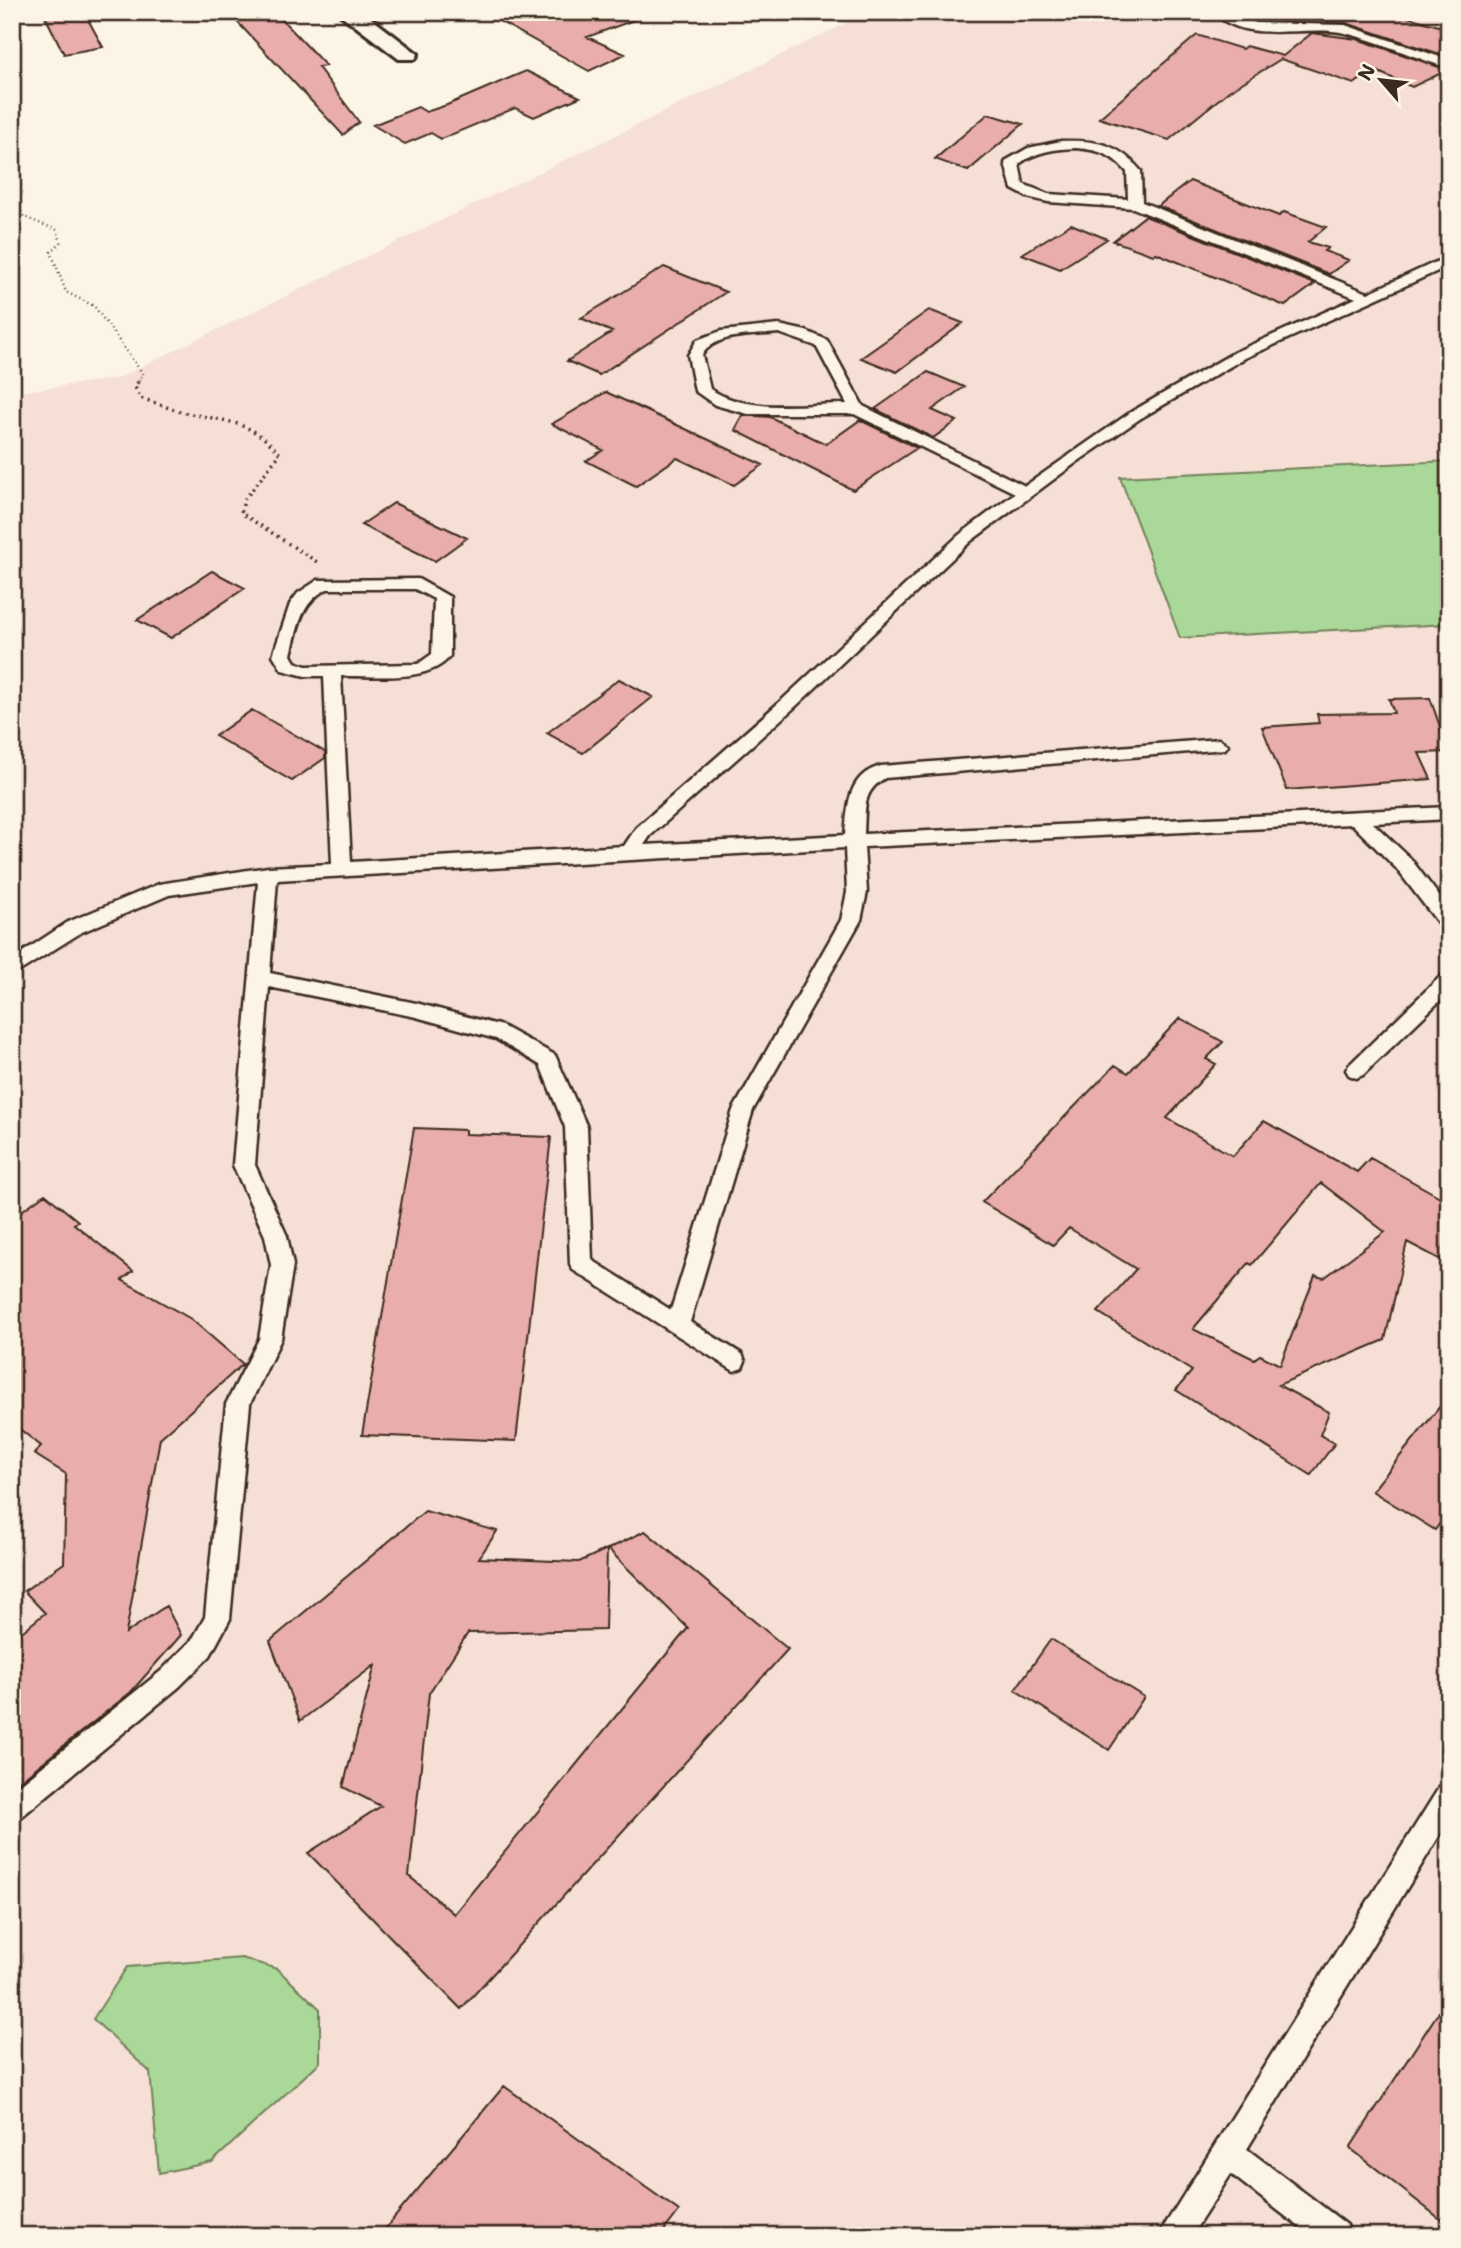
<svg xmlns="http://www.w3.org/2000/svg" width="1461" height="2248" font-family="'Shantell Sans',sans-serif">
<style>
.built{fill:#f6dfd4}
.green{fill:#aad898;stroke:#72815b;stroke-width:2}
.building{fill:#e9adac;stroke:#3b2a1e;stroke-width:2;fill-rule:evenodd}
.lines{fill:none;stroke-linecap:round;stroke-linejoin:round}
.service-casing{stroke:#3b2a1e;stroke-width:5}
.minor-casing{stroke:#3b2a1e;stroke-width:6}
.path-far1{stroke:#3b2a1e;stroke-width:2.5;stroke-dasharray:1 3.5;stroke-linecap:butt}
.path{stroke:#3b2a1e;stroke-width:3.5;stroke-dasharray:2 4.5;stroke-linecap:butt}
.service{fill:#fcf5e5;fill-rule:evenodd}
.minor{fill:#fcf5e5;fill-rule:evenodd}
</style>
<rect width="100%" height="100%" fill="#fcf5e5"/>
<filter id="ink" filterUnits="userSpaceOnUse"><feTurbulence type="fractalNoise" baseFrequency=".0143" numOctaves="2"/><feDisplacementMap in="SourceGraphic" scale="14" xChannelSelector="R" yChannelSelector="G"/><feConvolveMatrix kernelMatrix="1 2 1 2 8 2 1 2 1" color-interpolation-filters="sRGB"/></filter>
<g filter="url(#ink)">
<!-- built -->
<path class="built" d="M 869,12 L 1449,12 L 1449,2236 L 12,2236 L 12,393 L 118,378 Z"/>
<!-- green -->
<path class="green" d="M 1449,461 L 1449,624 L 1180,638 L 1120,477 Z
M 242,1958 L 277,1969 L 320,2009 L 320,2062 L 212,2162 L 159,2173 L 150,2072 L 93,2019 L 127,1967 Z"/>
<!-- building -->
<path class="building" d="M 43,12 L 84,12 L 103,47 L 64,54 Z
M 228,12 L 275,12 L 326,66 L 318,67 L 359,122 L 343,135 Z
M 483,12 L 645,12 L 645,16 L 587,37 L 625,54 L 589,71 Z
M 1339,12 L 1391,12 L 1449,29 L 1449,57 L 1346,23 L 1327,22 Z
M 1312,33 L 1357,39 L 1448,70 L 1412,87 L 1374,70 L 1354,84 L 1281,59 L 1229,91 L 1169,140 L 1099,118 L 1197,35 L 1242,49 L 1246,46 L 1283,56 Z
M 526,71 L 580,97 L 534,117 L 515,108 L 441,139 L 431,133 L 405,144 L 373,125 L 418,107 L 426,112 L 447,105 Z
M 988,114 L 1023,124 L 968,171 L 935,159 Z
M 1190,181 L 1279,216 L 1284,212 L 1326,227 L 1308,242 L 1328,248 L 1324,251 L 1349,260 L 1329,274 L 1158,206 Z
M 1145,216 L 1315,284 L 1285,306 L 1156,253 L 1153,255 L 1113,241 Z
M 1071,224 L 1107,239 L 1060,269 L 1022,254 Z
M 664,267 L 726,292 L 599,375 L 567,361 L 612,332 L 581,318 Z
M 929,310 L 963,323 L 897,372 L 861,358 Z
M 928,372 L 964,387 L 932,410 L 957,421 L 933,438 L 875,409 Z
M 606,392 L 763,465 L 734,485 L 677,458 L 636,486 L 586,461 L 603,450 L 552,424 Z
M 743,415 L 770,417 L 826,444 L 860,420 L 917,448 L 853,490 L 735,430 Z
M 394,503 L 467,538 L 435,561 L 361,525 Z
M 212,571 L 245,588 L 171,638 L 137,620 Z
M 619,679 L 653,697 L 583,753 L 547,733 Z
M 1430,698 L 1449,752 L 1419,753 L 1431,779 L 1287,790 L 1262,727 L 1319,723 L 1317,714 L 1394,713 L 1389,699 Z
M 252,710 L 325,752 L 325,758 L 292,781 L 215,736 Z
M 1180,1018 L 1223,1042 L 1206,1059 L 1216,1064 L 1167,1118 L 1233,1156 L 1264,1121 L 1357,1172 L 1370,1158 L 1449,1202 L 1449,1264 L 1407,1242 L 1385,1340 L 1278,1385 L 1329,1412 L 1320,1435 L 1335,1443 L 1311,1475 L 1176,1390 L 1192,1371 L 1098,1312 L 1136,1269 L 1069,1228 L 1053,1245 L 982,1202 L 1115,1065 L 1128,1073 ZM 1321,1183 L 1385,1232 L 1324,1278 L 1315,1276 L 1280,1365 L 1260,1355 L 1254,1359 L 1193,1329 L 1249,1263 L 1252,1265 Z
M 414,1128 L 465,1130 L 465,1134 L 551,1137 L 516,1441 L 362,1435 Z
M 45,1194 L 78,1221 L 74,1224 L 133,1271 L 122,1280 L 191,1319 L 243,1364 L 160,1438 L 126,1633 L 166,1606 L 181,1635 L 131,1692 L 12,1787 L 12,1640 L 45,1613 L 24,1591 L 64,1563 L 66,1474 L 34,1454 L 41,1446 L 12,1423 L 12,1218 Z
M 1449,1395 L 1449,1511 L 1435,1530 L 1372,1491 Z
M 425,1511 L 497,1531 L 479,1558 L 579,1562 L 607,1549 L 605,1630 L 468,1633 L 429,1693 L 409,1876 L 454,1914 L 688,1628 L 608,1549 L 645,1531 L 788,1649 L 461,2009 L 308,1853 L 381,1806 L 343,1787 L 375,1665 L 300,1721 L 270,1641 Z
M 1051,1639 L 1144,1697 L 1109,1750 L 1015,1690 Z
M 1449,1996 L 1449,2226 L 1350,2148 Z
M 504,2086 L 679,2211 L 660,2236 L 379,2236 Z"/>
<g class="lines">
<defs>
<path id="service" d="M 1213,12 L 1227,12 L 1256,23 L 1345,25 L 1449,60 L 1449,68 C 1414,58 1380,41 1345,33 C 1304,24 1247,46 1213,12 Z
M 1061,141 C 1096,140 1118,143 1141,171 L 1142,202 L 1368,293 L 1449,256 L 1449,266 L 1245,358 L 1141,418 L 1077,462 L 971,541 L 795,707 L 650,836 L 644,845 L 845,835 C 848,806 847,775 881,766 L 1219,739 L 1228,745 L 1225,749 L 885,778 C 861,792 866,809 864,834 L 1449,807 L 1449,819 L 1373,823 L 1410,858 L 1449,909 L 1449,930 L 1442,928 L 1396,868 L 1352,824 L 864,847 L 867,892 L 861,920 L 753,1110 L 690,1322 L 742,1354 L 745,1361 L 742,1368 L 734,1371 L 573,1270 L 570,1264 L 565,1127 L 540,1065 L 496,1039 L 416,1017 L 269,987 L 255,1165 L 287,1236 L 293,1265 L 281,1339 L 250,1404 L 230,1619 L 210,1656 L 179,1687 L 21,1817 L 12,1821 L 12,1791 L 161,1671 L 192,1640 L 205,1617 L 226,1404 L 259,1339 L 271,1265 L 265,1236 L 233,1165 L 258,882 L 169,895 L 82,932 L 12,976 L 12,959 L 68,922 L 159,884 L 268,867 L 332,864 L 324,676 L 305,676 L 282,670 L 273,655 L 290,604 L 298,593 L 318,580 L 418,579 L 450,597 L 450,656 C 429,684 373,675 341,676 L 351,862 L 624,846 L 636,828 L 783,699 L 959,535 L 1015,493 L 854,414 L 748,414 L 715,405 L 695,391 L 688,355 L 697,340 L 721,331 L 779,325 L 806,331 L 827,340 L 863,406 L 1025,486 L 1131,412 L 1235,352 L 1356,298 L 1133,208 L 1048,202 L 1027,197 L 1012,189 L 1005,163 L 1007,160 L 1028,148 ZM 1076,148 C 1099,150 1112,154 1127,172 L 1128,199 L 1048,194 L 1023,184 L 1019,164 C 1036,151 1056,149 1076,148 ZM 779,333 L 816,346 L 847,404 C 802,404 749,414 710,389 L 702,355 C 716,332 755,336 779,333 ZM 327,589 L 415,589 L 434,599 L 432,654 L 418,664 L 306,666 L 295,662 L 291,655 C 298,628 300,603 327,589 ZM 845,848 L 847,892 L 841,920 L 733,1110 L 671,1310 L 592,1260 L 587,1127 L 555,1055 L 502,1026 L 416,1003 L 270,973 L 277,880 Z
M 1449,973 L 1449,992 L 1363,1075 L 1356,1078 L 1349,1075 L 1346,1070 L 1349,1065 L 1442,975 Z
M 1449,1782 L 1449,1820 L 1247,2149 L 1347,2225 L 1351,2236 L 1311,2236 L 1231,2174 L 1191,2236 L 1158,2236 L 1440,1786 Z"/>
<path id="minor" d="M 337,12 L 363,12 L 418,54 L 415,59 L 399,59 Z"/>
</defs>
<!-- service casing -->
<use href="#service" class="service-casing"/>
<!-- minor casing -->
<use href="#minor" class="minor-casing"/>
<!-- path-far1 -->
<path class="path-far1" d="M 12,196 L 24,217 L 57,230 L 61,242 L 51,252 L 66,292 L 94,306 L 143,374 L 137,384"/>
<!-- path -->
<path class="path" d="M 138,382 L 135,387 L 140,398 C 154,402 168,408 182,412 C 224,422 249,418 280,454 L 244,500 L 241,513 L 317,562"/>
<!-- service -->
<use href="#service" class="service"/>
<!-- minor -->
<use href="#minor" class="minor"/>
</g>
</g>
<!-- margin -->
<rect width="1461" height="2248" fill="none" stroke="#fcf5e5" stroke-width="42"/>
<rect x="21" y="21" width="1419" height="2206" fill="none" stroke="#3b2a1e" stroke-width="2.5" filter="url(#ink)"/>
<!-- north arrow -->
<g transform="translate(1381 80) rotate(298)" stroke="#fcf5e5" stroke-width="5" paint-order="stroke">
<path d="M0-5L12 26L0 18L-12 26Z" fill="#3b2a1e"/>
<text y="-10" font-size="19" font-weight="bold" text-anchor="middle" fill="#3b2a1e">N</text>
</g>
</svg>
